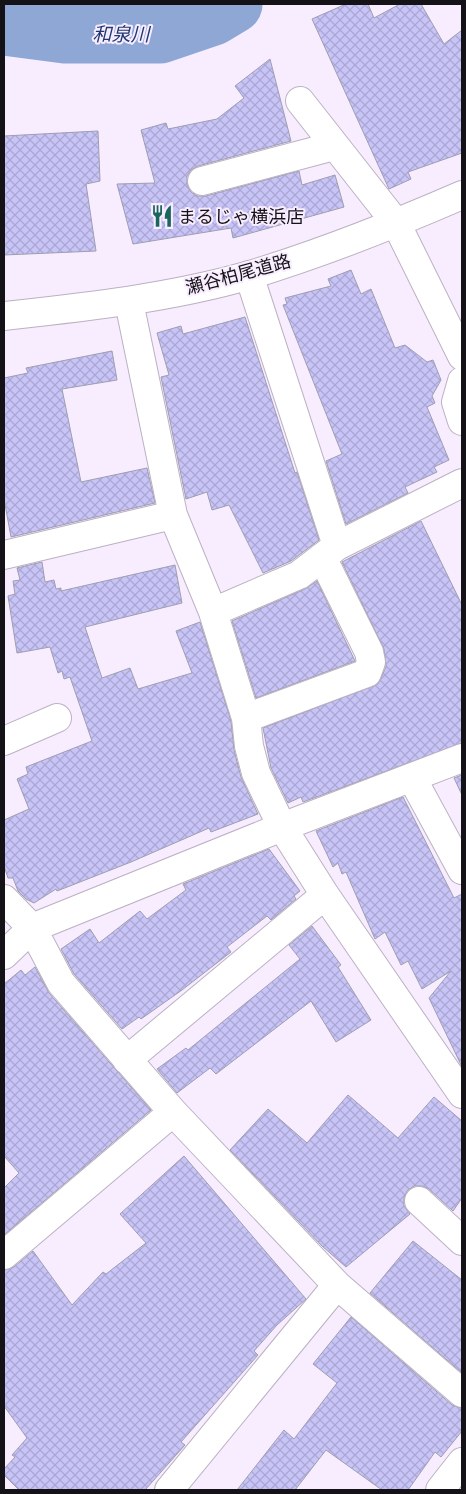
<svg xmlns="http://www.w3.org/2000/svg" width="466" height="1494" font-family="Merriweather,'Noto Sans JP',serif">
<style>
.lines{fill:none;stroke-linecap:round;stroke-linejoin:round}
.river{stroke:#8fa7d4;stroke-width:59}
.building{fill:url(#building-cross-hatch);stroke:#9f9eb0}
.minor-casing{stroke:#bcb1c2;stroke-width:30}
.major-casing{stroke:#bcb1c2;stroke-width:30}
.minor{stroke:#fff;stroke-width:28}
.major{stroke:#fff;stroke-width:28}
.labels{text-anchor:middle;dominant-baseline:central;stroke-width:4;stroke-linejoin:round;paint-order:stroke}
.poi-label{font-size:18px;fill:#151217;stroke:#f8edff;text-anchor:start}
.street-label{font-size:18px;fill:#151217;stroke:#f8edff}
.water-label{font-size:19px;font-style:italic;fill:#1e3970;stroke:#f8edff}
</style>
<defs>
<pattern id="building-cross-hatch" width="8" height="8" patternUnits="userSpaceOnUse" patternTransform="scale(1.25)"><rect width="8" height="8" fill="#c8c4f7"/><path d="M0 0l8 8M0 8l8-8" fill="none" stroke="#aba7d3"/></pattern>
</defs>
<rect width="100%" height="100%" fill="#f8edff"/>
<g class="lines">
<!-- river -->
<path class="river" d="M 4,26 L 65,34 L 160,34 L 213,16 L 233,4"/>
</g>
<!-- building -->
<path class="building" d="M 346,4 L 368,4 L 374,18 L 400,4 L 421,4 L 444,44 L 462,30 L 462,153 L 408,172 L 411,179 L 389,189 L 312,19 Z
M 270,59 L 291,141 L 198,166 L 191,170 L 187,176 L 187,185 L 191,192 L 197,196 L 206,196 L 299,171 L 302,185 L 335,175 L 344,207 L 233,238 L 231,228 L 133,244 L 117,184 L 155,183 L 141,130 L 166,123 L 168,129 L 217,119 L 244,98 L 235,86 Z
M 98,131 L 100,181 L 86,184 L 96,251 L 4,255 L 4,136 Z
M 351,270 L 361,294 L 371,289 L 395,348 L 405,345 L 427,362 L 433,360 L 441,380 L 432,396 L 435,403 L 427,407 L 449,460 L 434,467 L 437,472 L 405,487 L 408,493 L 346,524 L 326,461 L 342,454 L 283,305 L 287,304 L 285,298 L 331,286 L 328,279 Z
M 245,317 L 295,473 L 297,472 L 319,540 L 291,561 L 263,573 L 229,505 L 212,510 L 207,492 L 186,499 L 161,377 L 169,375 L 157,333 L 181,326 L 183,334 Z
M 112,351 L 117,380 L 62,389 L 81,482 L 147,468 L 155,503 L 11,537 L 4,499 L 4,378 L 28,373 L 26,368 Z
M 421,521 L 462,605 L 462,743 L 303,802 L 301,797 L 288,803 L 271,768 L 263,728 L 378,684 L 386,667 L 384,649 L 342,562 Z
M 42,562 L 45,582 L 54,580 L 56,589 L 61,588 L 61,591 L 175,565 L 182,603 L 85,627 L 102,678 L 130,668 L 138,689 L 192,673 L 176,631 L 200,622 L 231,721 L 234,750 L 241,777 L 258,814 L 211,832 L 209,828 L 131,862 L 57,891 L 56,889 L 34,903 L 26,899 L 18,891 L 13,878 L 8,878 L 4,866 L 4,820 L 29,809 L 17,779 L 28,774 L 26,767 L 92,741 L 70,677 L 64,679 L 62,671 L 58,673 L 50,647 L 17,653 L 8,596 L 15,594 L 13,581 L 20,580 L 17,568 Z
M 317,581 L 355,661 L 256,698 L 232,621 L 305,589 Z
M 462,775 L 462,795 L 454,778 Z
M 403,797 L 454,898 L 462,894 L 462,1067 L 429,998 L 451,971 L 422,989 L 408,961 L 401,965 L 385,932 L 375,939 L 346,872 L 342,874 L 338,863 L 333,867 L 316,831 Z
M 269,849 L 300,891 L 294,896 L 296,899 L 271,920 L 267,916 L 227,947 L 231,952 L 182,990 L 141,1019 L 139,1017 L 122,1029 L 74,974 L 61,949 L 90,929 L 99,943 L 140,911 L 147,919 L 186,890 L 183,884 Z
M 312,926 L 341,965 L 338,967 L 371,1020 L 336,1042 L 311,1001 L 216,1074 L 210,1068 L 177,1093 L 157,1069 L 186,1048 L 188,1050 L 300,959 L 289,945 Z
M 35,967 L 49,993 L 151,1110 L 4,1235 L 4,1188 L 19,1173 L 4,1156 L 4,984 L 21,970 L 25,975 Z
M 348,1095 L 398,1138 L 434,1097 L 462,1121 L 462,1198 L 453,1211 L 429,1189 L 422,1186 L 414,1186 L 407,1191 L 404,1198 L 404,1206 L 410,1214 L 346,1267 L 322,1246 L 230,1150 L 268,1109 L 307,1143 Z
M 184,1156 L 306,1299 L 277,1325 L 254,1351 L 258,1355 L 181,1442 L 185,1445 L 145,1490 L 19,1490 L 4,1475 L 4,1469 L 15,1457 L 12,1455 L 27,1438 L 4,1406 L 4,1270 L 14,1267 L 33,1251 L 72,1305 L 103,1272 L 106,1274 L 146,1243 L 120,1214 Z
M 413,1241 L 462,1280 L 462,1373 L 370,1293 Z
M 351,1317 L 452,1405 L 462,1408 L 462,1431 L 441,1457 L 435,1452 L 408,1490 L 382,1490 L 326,1450 L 295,1490 L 237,1490 L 284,1430 L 294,1439 L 337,1383 L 313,1364 Z"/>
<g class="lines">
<defs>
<path id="minor" d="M 300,101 L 396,223 L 462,356
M 202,181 L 334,146
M 249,275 L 337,546
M 129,302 L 173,515 L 213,612 L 246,718 L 249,746 L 256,773 L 282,827 L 325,895 L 462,1094
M 462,381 L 456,402 L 462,421
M 4,555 L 173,515
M 213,612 L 299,575 L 337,546 L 462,483
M 246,718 L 367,673 L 371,662 L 369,652 L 322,557
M 4,741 L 57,718
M 412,778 L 462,870
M 4,899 L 32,928 L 61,983 L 173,1112 L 337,1285 L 462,1393
M 4,955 L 32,928 L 282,827 L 462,758
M 127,1060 L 325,895
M 419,1201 L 462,1241
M 4,1255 L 173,1112
M 169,1490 L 337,1285
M 440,1490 L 462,1462"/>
<path id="major" d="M 4,316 C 86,307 170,298 250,275 C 322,253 393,225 462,195"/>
</defs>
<!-- minor casing -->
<use href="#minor" class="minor-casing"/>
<!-- major casing -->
<use href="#major" class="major-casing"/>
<!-- minor -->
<use href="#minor" class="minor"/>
<!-- major -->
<use href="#major" class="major"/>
</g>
<!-- icons -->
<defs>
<symbol id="restaurant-bare" viewBox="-9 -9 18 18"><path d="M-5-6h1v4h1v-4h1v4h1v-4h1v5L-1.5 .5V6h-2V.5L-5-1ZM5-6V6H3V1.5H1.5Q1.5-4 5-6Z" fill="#1a665f" stroke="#f8edff" stroke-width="2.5" paint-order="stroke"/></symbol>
</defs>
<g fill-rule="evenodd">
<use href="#restaurant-bare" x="146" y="200" width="32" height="32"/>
</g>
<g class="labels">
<!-- poi labels -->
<g class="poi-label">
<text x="178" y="216">まるじゃ横浜店</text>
</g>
<!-- street labels -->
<g class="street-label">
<text transform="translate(238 274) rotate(-15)">瀬谷柏尾道路</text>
</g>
<!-- water labels -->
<g class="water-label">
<text x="121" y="34">和泉川</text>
</g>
</g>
<!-- border -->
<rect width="466" height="1494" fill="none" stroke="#151217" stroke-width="10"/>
</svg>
